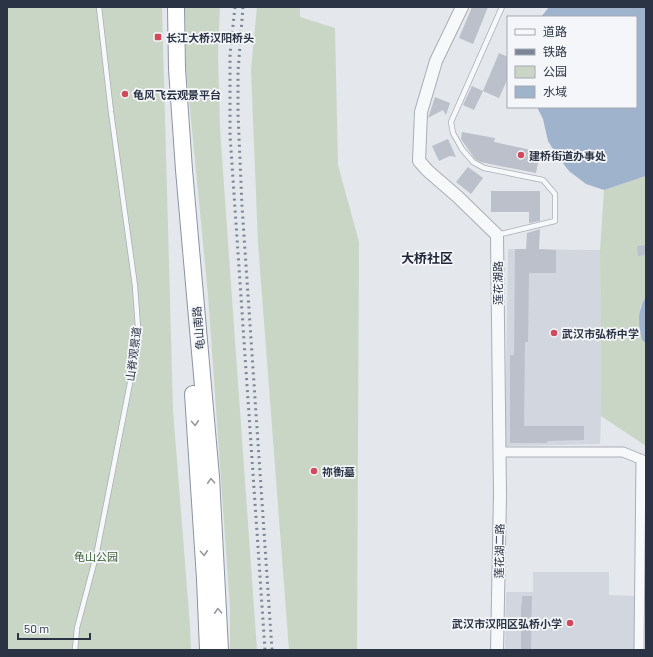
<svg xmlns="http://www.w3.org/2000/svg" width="653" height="657" font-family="Barlow,'Noto Sans SC',sans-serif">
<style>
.built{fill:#d2d6de}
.green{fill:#c9d6c5}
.water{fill:#9fb4cc}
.building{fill:#bbc0ca}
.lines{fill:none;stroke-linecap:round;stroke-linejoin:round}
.service-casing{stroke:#a9aeb7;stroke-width:6}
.minor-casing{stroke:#a9aeb7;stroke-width:11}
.tertiary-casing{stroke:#a9aeb7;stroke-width:14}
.trunk-casing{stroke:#8b94a3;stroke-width:18}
.service{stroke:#f7f8fa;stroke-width:4.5}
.minor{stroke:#f7f8fa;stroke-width:9}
.tertiary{stroke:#f7f8fa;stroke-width:12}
.trunk{stroke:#fff;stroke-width:16}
.rail{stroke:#7d8696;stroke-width:3;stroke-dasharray:2 4;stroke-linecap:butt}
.oneway{stroke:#959aa2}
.poi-dot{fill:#d1495b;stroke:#f4f6f9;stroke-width:1.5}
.labels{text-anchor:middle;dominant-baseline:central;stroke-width:3.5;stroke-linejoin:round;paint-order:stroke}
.poi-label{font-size:11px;font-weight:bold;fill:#2b3445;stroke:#f4f6f9;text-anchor:start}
.street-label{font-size:11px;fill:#2b3445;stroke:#f4f6f9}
.park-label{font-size:11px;fill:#3f6138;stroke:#f4f6f9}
.quarter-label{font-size:13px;font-weight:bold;fill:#1d2536;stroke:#f4f6f9}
</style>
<rect width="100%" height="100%" fill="#e4e7ec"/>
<!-- built -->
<path class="built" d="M 508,249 L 600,250 L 601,416 L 600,444 L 505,446 Z
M 533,572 L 609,572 L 609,595 L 635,596 L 634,650 L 505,650 L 506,592 L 533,592 Z"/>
<!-- green -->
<path class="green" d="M 7,7 L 162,7 L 173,410 L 190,626 L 191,650 L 7,650 Z
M 185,7 L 220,7 L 218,52 L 220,129 L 257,650 L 230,650 L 230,608 L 208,295 L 186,68 Z
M 257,7 L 300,7 L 300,17 L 335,28 L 338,165 L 359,242 L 357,650 L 289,650 L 258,243 L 251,70 Z
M 646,176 L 646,296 L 640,308 L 642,340 L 646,343 L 646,446 L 601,416 L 600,250 L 604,190 Z"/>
<!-- water -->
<path class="water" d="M 549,7 L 646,7 L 646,176 L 604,190 L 586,184 L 569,171 L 558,157 L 548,141 L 543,119 L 537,107 L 636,107 L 636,17 L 541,17 Z
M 646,296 L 646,343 L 642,340 C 638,321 637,313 646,296 Z"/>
<!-- building -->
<path class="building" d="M 472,7 L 488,7 L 473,44 L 459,38 Z
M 499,53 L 508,57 L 508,78 L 499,98 L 483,91 Z
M 472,86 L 483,91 L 474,110 L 463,105 Z
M 435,97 L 450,103 L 446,115 L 443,110 L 428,118 Z
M 462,132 L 495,138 L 494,142 L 540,152 L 536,173 L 480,162 L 475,159 L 461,139 Z
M 448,139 L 456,157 L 450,156 L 439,161 L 432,146 Z
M 468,167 L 483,178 L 471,194 L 456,182 Z
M 491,191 L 540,191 L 540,221 L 529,223 L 529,212 L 491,212 Z
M 540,229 L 539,249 L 556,250 L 556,273 L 529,273 L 528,342 L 525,342 L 524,426 L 584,426 L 584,440 L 547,441 L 547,443 L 510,443 L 510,355 L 514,355 L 515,249 L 526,249 L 527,233 Z
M 646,245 L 646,255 L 638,256 L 637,246 Z
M 522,596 L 532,596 L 531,650 L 521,650 L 521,604 L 522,604 Z"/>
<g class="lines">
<defs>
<path id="service" d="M 497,235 L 555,221 L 555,194 L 543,180 L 484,168 L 473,162 L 462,149 L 453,133 L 451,122 L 502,7
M 75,650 L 77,628 L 96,556 L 130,383 L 138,328 L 135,286 L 111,112 L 99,7"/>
<path id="minor" d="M 500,452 L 623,452 L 645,461
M 639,650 L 641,459"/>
<path id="tertiary" d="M 462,7 L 436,61 L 421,112 L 419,161 L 428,171 L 458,197 L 497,235 L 500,495 L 497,650"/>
<path id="trunk" d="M 176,7 L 177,69 L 184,170 L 211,477 L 220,650
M 193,394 L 205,579 L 208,650"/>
</defs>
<!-- service casing -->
<use href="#service" class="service-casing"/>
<!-- minor casing -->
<use href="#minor" class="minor-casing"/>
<!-- tertiary casing -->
<use href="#tertiary" class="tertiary-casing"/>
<!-- trunk casing -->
<use href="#trunk" class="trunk-casing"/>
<!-- service -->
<use href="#service" class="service"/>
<!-- minor -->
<use href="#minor" class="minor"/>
<!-- tertiary -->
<use href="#tertiary" class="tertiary"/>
<!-- trunk -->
<use href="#trunk" class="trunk"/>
<!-- rail -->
<path class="rail" d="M 235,7 L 230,54 L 230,135 L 265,650
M 243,7 L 238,71 L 238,114 L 242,206 L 272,650"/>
</g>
<!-- one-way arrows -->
<defs><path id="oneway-chevron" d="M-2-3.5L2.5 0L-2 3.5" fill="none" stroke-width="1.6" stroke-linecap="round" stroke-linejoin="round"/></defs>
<g class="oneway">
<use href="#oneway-chevron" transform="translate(195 423) rotate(86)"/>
<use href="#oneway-chevron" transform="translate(211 481) rotate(-93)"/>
<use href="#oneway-chevron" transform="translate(204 553) rotate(86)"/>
<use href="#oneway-chevron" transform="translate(218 611) rotate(-93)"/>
</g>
<!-- markers -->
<g class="poi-dot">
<rect x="154" y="33" width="8" height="8" rx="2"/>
<circle cx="125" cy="94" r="4"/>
<circle cx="521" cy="155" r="4"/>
<circle cx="554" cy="333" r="4"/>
<circle cx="314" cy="471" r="4"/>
<circle cx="570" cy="623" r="4"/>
</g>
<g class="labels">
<!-- poi labels -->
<g class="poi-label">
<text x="166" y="37">长江大桥汉阳桥头</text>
<text x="133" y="94">龟风飞云观景平台</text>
<text x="529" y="155">建桥街道办事处</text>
<text x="562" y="333">武汉市弘桥中学</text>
<text x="322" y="471">祢衡墓</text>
<text x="562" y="623" text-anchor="end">武汉市汉阳区弘桥小学</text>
</g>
<!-- street labels -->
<g class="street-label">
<text transform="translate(497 283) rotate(-90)">莲花湖路</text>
<text transform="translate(198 328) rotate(-95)">龟山南路</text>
<text transform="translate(133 354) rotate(-83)">山脊观景道</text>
<text transform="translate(499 551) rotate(-89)">莲花湖二路</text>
</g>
<!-- park labels -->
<g class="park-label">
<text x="96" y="556">龟山公园</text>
</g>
<!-- quarter labels -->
<g class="quarter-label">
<text x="427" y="258">大桥社区</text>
</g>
</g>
<!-- border -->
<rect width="653" height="657" fill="none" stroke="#2b3445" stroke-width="16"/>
<!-- legend -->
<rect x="507" y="16" width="130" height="92" fill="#f4f6f9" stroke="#a4a8b1"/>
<rect x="515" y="29" width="20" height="6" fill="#f7f8fa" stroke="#a4a8b1"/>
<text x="543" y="36" font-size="12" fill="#2b3445">道路</text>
<rect x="515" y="49" width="20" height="6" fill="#7d8696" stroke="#a4a8b1"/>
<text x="543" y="56" font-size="12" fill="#2b3445">铁路</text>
<rect x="515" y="66" width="20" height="12" fill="#c9d6c5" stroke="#a4a8b1"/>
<text x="543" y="76" font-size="12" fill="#2b3445">公园</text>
<rect x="515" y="86" width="20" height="12" fill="#9fb4cc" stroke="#a4a8b1"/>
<text x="543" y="96" font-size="12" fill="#2b3445">水域</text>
<!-- scale -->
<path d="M18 633v6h72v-6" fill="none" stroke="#2b3445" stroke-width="2"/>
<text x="24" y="633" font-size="12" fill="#2b3445" stroke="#f4f6f9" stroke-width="3" paint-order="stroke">50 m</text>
</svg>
